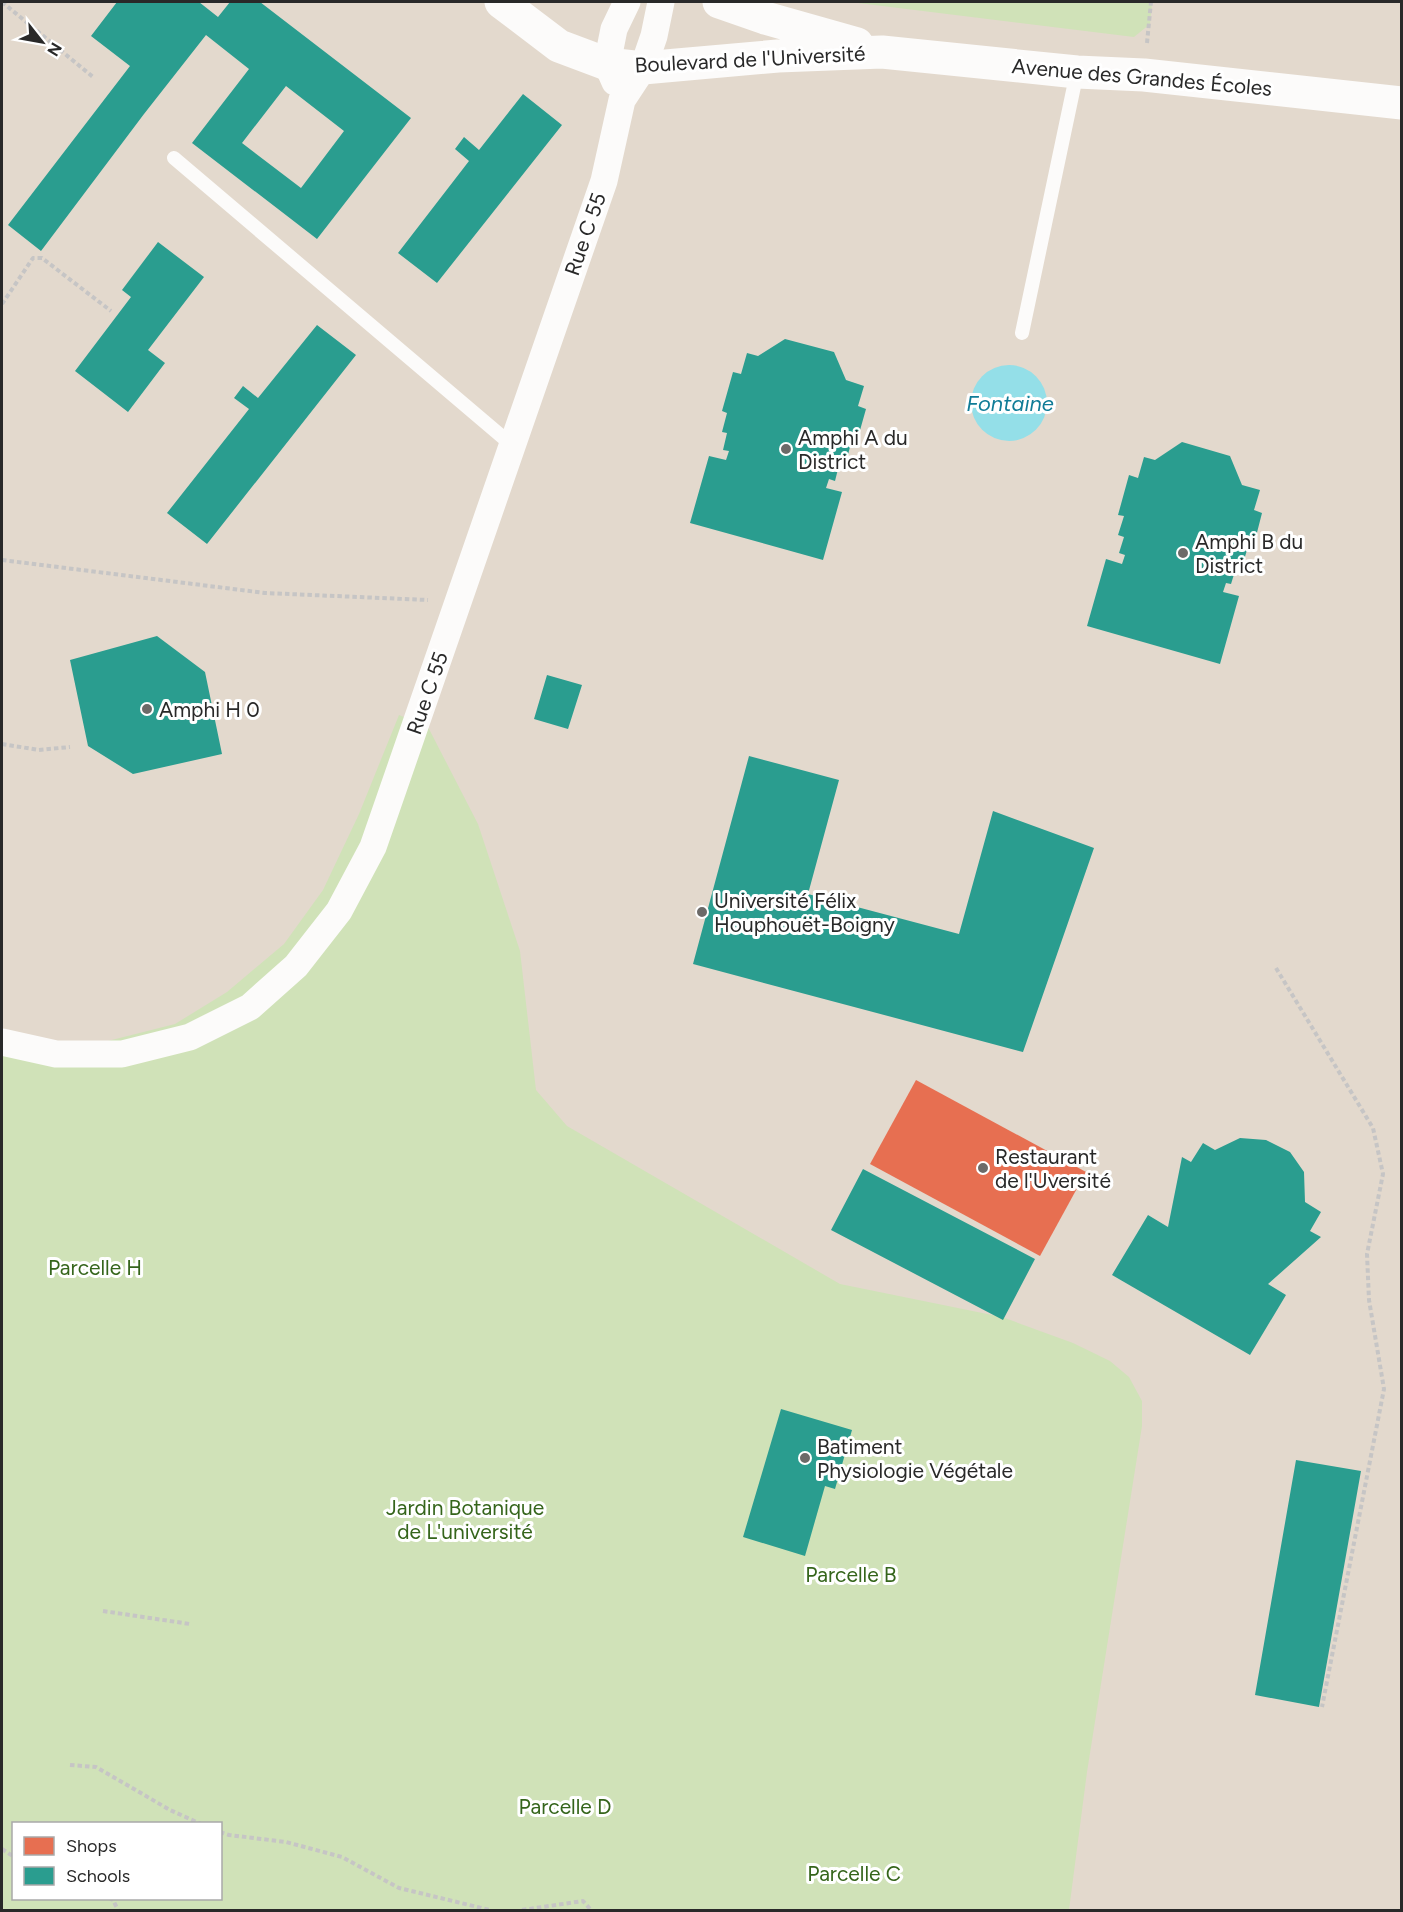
<svg xmlns="http://www.w3.org/2000/svg" width="1403" height="1912" font-family="Figtree,sans-serif">
<style>
.education{fill:#e3d9cd;fill-rule:evenodd}
.green{fill:#d0e2b8;fill-rule:evenodd}
.water{fill:#94dfe8}
.shops{fill:#e76f51}
.schools{fill:#2a9d8f;fill-rule:evenodd}
.lines{fill:none;stroke-linecap:round;stroke-linejoin:round}
.path{stroke:#c6c5c5;stroke-width:4;stroke-dasharray:4.5 3;stroke-linecap:butt}
.service{stroke:#fcfbfa;stroke-width:14}
.minor{stroke:#fcfbfa;stroke-width:27}
.tertiary{stroke:#fcfbfa;stroke-width:33}
.poi-dot{fill:#6c6a68;stroke:#fff;stroke-width:2}
.labels{text-anchor:middle;dominant-baseline:central;stroke-width:6;stroke-linejoin:round;paint-order:stroke}
.street-label{font-size:21px;fill:#292929;stroke:#fff}
.poi-label{font-size:21px;fill:#292929;stroke:#fff;text-anchor:start}
.park-label{font-size:21px;fill:#35651b;stroke:#fff}
.water-label{font-size:22px;font-style:italic;fill:#107c97;stroke:#fff}
</style>
<rect width="100%" height="100%" fill="#e8e3de"/>
<!-- education -->
<path class="education" d="M 2,2 L 1401,2 L 1401,1910 L 2,1910 ZM 14,1824 L 220,1824 L 220,1898 L 14,1898 Z"/>
<!-- green -->
<path class="green" d="M 850,2 L 1152,2 L 1150,24 L 1134,37 Z
M 399,715 L 428,727 L 478,824 L 520,951 L 536,1090 L 567,1126 L 840,1284 L 1002,1317 L 1073,1343 L 1110,1361 L 1129,1377 L 1142,1401 L 1142,1426 L 1087,1772 L 1069,1910 L 2,1910 L 2,1048 L 88,1046 L 175,1024 L 227,992 L 284,944 L 323,890 L 359,814 ZM 14,1824 L 220,1824 L 220,1898 L 14,1898 Z"/>
<!-- water -->
<path class="water" d="M971 403a38 38 0 1 1 76 0a38 38 0 1 1-76 0Z"/>
<!-- shops -->
<path class="shops" d="M 916,1080 L 1086,1172 L 1040,1256 L 870,1164 Z"/>
<!-- schools -->
<path class="schools" d="M 117,2 L 199,2 L 218,17 L 230,2 L 260,2 L 411,118 L 317,239 L 192,143 L 249,69 L 206,35 L 144,114 L 41,251 L 8,225 L 130,66 L 91,36 ZM 286,86 L 344,131 L 301,188 L 242,143 Z
M 523,94 L 562,125 L 437,283 L 398,253 L 469,161 L 455,149 L 464,137 L 479,150 Z
M 158,242 L 204,277 L 148,350 L 165,363 L 128,412 L 75,371 L 131,297 L 122,290 Z
M 317,325 L 356,355 L 207,544 L 167,513 L 249,409 L 234,398 L 243,386 L 258,398 Z
M 785,339 L 834,352 L 846,380 L 864,386 L 858,406 L 866,409 L 855,448 L 850,447 L 845,466 L 839,465 L 835,481 L 829,479 L 826,488 L 842,492 L 823,560 L 690,523 L 709,456 L 726,460 L 729,451 L 723,450 L 727,433 L 722,432 L 727,413 L 722,411 L 733,372 L 741,374 L 747,353 L 758,356 Z
M 1182,442 L 1230,456 L 1242,485 L 1260,490 L 1254,510 L 1262,513 L 1252,552 L 1247,550 L 1241,570 L 1236,568 L 1231,584 L 1226,583 L 1223,592 L 1239,596 L 1220,664 L 1087,626 L 1106,559 L 1122,564 L 1125,555 L 1119,553 L 1124,537 L 1118,535 L 1124,516 L 1118,515 L 1129,475 L 1138,478 L 1144,457 L 1155,460 Z
M 157,636 L 205,672 L 222,754 L 133,774 L 88,746 L 70,660 Z
M 547,675 L 582,685 L 568,729 L 534,719 Z
M 749,756 L 839,780 L 808,894 L 959,934 L 993,811 L 1094,848 L 1023,1052 L 693,964 Z
M 1240,1138 L 1266,1140 L 1290,1152 L 1304,1172 L 1305,1202 L 1321,1212 L 1310,1231 L 1321,1237 L 1268,1284 L 1286,1295 L 1250,1355 L 1112,1275 L 1148,1215 L 1168,1227 L 1182,1157 L 1191,1162 L 1203,1143 L 1215,1150 Z
M 863,1169 L 1035,1259 L 1003,1320 L 831,1230 Z
M 781,1409 L 852,1430 L 835,1489 L 825,1486 L 805,1556 L 743,1537 Z
M 1296,1460 L 1361,1471 L 1319,1707 L 1255,1695 Z"/>
<g class="lines">
<!-- path -->
<path class="path" d="M 2,2 L 93,77
M 1147,43 L 1151,2
M 2,304 L 33,258 L 42,258 L 111,311
M 2,560 L 265,593 L 428,600
M 2,744 L 39,750 L 70,747
M 1276,968 L 1373,1128 L 1383,1174 L 1367,1254 L 1369,1300 L 1384,1389 L 1322,1707
M 103,1611 L 190,1624
M 70,1765 L 96,1767 L 170,1810 L 201,1824
M 220,1832 L 229,1835 L 286,1842 L 342,1857 L 399,1888 L 490,1910
M 2,1849 L 14,1857
M 109,1898 L 113,1900 L 118,1910
M 522,1910 L 583,1901 L 591,1910"/>
<!-- service -->
<path class="service" d="M 174,158 L 513,446
M 1022,333 L 1077,72"/>
<!-- minor -->
<path class="minor" d="M 615,82 L 607,64 L 614,29 L 627,2
M 2,1042 L 56,1054 L 122,1054 L 190,1037 L 250,1007 L 296,966 L 339,911 L 373,847 L 389,801 L 604,181 L 622,100 L 643,68 L 654,36 L 661,2"/>
<!-- tertiary -->
<path class="tertiary" d="M 501,2 L 559,46 L 607,64 L 643,68 L 778,56 L 882,52 L 1077,72 L 1144,75 L 1402,103
M 719,2 L 765,18 L 857,44"/>
</g>
<!-- markers -->
<g class="poi-dot">
<circle cx="786" cy="449" r="6"/>
<circle cx="1183" cy="553" r="6"/>
<circle cx="147" cy="709" r="6"/>
<circle cx="702" cy="912" r="6"/>
<circle cx="983" cy="1168" r="6"/>
<circle cx="805" cy="1458" r="6"/>
</g>
<g class="labels">
<!-- street labels -->
<g class="street-label">
<text transform="translate(750 59) rotate(-3)">Boulevard de l'Université</text>
<text transform="translate(1142 77) rotate(5)">Avenue des Grandes Écoles</text>
<text transform="translate(585 234) rotate(-71)">Rue C 55</text>
<text transform="translate(427 693) rotate(-71)">Rue C 55</text>
</g>
<!-- poi labels -->
<g class="poi-label">
<text x="798" y="437">Amphi A du<tspan x="798" dy="24">District</tspan></text>
<text x="1195" y="541">Amphi B du<tspan x="1195" dy="24">District</tspan></text>
<text x="159" y="709">Amphi H 0</text>
<text x="714" y="900">Université Félix<tspan x="714" dy="24">Houphouët-Boigny</tspan></text>
<text x="995" y="1156">Restaurant<tspan x="995" dy="24">de l'Uversité</tspan></text>
<text x="817" y="1446">Batiment<tspan x="817" dy="24">Physiologie Végétale</tspan></text>
</g>
<!-- park labels -->
<g class="park-label">
<text x="95" y="1267">Parcelle H</text>
<text x="465" y="1507">Jardin Botanique<tspan x="465" dy="24">de L'université</tspan></text>
<text x="851" y="1574">Parcelle B</text>
<text x="565" y="1806">Parcelle D</text>
<text x="854" y="1873">Parcelle C</text>
</g>
<!-- water labels -->
<g class="water-label">
<text x="1010" y="403">Fontaine</text>
</g>
</g>
<!-- border -->
<rect width="1403" height="1912" fill="none" stroke="#292929" stroke-width="6"/>
<!-- legend -->
<rect x="12" y="1822" width="210" height="78" fill="#ffffff" stroke="#a9a9a9" stroke-width="1.5"/>
<rect x="24" y="1837" width="30" height="18" fill="#e76f51" stroke="#a9a9a9" stroke-width="1.5"/>
<text x="66" y="1852" font-size="18" fill="#292929">Shops</text>
<rect x="24" y="1867" width="30" height="18" fill="#2a9d8f" stroke="#a9a9a9" stroke-width="1.5"/>
<text x="66" y="1882" font-size="18" fill="#292929">Schools</text>
<!-- north arrow -->
<g transform="translate(42 42) rotate(121)" stroke="#ffffff" stroke-width="4.5" paint-order="stroke">
<path d="M0-4.5L10 22L0 15L-10 22Z" fill="#292929"/>
<text y="-9" font-size="16" font-weight="bold" text-anchor="middle" fill="#292929">N</text>
</g>
</svg>
